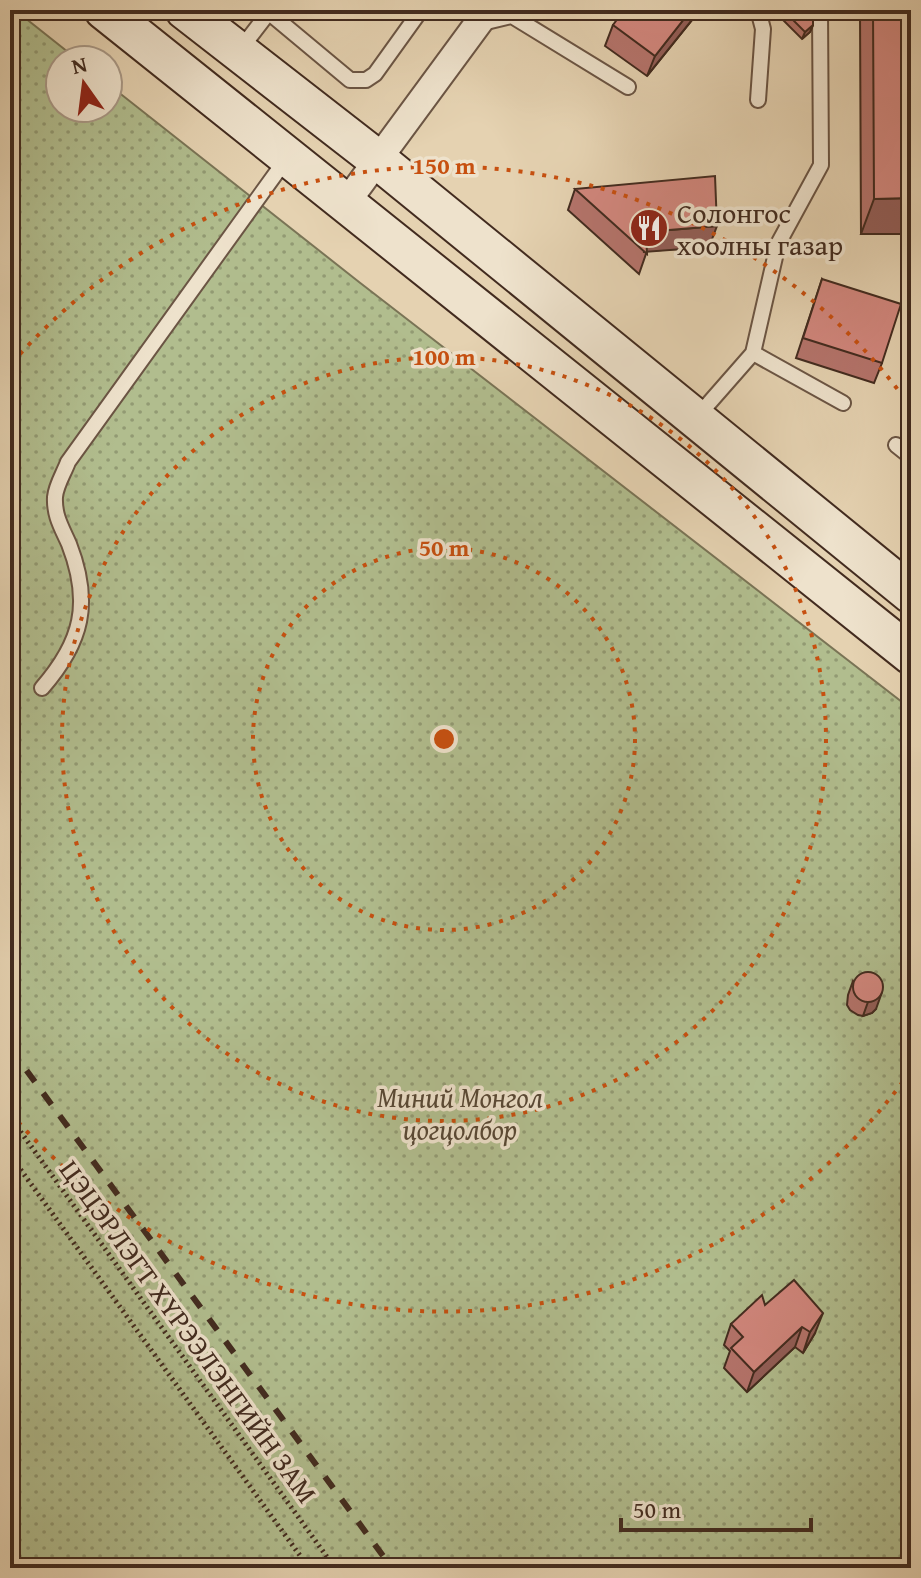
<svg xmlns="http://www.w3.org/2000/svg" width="921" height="1578" font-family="'Gentium Book Plus',serif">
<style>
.park{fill:url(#park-dots);stroke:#7a7456;stroke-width:2}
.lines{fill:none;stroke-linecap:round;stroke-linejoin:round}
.lane-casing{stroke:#6b5544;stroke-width:18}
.street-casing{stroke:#6b5544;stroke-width:30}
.secondary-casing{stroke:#422b1f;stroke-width:42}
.path{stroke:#422b1f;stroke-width:5;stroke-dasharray:2 4;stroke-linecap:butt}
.lane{stroke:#eee2cc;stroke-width:14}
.street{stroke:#eee2cc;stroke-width:26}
.secondary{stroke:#eee2cc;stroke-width:38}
.rail{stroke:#422b1f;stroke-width:6;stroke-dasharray:14 14;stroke-linecap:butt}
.wall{fill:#b5746c;stroke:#422b1f;stroke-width:2}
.shaded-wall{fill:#935e58;stroke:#422b1f;stroke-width:2}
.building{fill:#d2877e;stroke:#422b1f;stroke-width:2}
.ring{fill:none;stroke:#c75010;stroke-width:4;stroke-dasharray:4 8}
.labels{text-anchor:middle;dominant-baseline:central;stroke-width:7;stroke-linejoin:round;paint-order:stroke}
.poi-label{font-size:28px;fill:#422b1f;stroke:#eee2cc;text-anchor:start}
.park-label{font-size:28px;font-style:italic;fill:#584835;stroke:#eee2cc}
.street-label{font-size:28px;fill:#422b1f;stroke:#eee2cc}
.centre{fill:#c75010;stroke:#eee2cc;stroke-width:4}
.ring-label{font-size:24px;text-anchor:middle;font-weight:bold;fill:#c75010;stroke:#eee2cc;stroke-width:7;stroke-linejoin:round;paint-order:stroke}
</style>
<defs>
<pattern id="park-dots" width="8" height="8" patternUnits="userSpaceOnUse" patternTransform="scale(2)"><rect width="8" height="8" fill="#b1bd8e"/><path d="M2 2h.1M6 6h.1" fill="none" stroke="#929a73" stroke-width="1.8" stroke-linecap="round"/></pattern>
</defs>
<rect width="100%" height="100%" fill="#e5d2b1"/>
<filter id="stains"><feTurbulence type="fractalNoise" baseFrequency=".0025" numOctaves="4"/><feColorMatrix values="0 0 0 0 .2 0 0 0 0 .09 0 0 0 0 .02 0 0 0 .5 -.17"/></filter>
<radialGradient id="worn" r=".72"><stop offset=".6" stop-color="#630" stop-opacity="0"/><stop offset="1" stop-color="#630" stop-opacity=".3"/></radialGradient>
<!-- park -->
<path class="park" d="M 10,10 L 15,10 L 78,60 L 60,60 L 60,108 L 108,108 L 108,84 L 359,282 L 911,709 L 911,1568 L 10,1568 Z"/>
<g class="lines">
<defs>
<path id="lane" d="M 266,10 L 350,80 L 366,80 L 375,74 L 421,10
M 820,10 L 821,165 L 778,244 L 753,353 L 843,403
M 512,16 L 628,87
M 478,24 L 536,10
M 239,51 L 269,12
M 758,100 L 763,29 L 758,10
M 696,418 L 753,353
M 896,445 L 911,457
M 896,582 L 911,563
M 42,688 C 82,642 92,603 69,544 C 62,528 54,516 55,497 C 56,485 64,473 68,462 L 287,158"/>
<path id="street" d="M 346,203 L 488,10"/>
<path id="secondary" d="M 104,10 L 911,655
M 185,10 L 378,160 L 911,594"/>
</defs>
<!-- lane casing -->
<use href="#lane" class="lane-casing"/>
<!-- street casing -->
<use href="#street" class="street-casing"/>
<!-- secondary casing -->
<use href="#secondary" class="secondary-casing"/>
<!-- path -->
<path class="path" d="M 10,1117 L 335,1568
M 10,1155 L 309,1568"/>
<!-- lane -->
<use href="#lane" class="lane"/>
<!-- street -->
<use href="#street" class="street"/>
<!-- secondary -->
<use href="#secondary" class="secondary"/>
<!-- rail -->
<path class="rail" d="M 10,1048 L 392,1568"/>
</g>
<!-- wall -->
<path class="wall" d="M 700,10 L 647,76 L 605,46 L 613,25 Z
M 773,10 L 807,10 L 813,25 L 810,32 L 802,39 Z
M 860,10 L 911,10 L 911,213 L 903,234 L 861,234 Z
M 575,189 L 709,247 L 647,251 L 639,274 L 568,210 Z
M 822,279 L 882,363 L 874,383 L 796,358 Z
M 853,981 L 876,1009 L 872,1013 L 863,1016 L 858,1015 L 850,1010 L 847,1005 L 848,995 Z
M 765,1305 L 815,1333 L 803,1353 L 795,1347 L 747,1392 L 724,1368 L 730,1351 L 724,1345 L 731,1324 Z"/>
<!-- shaded-wall -->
<path class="shaded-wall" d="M 691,10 L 700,10 L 647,76 L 655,56 Z
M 813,25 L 810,32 L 802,39 L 805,32 Z
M 911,198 L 911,213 L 903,234 L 861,234 L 874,199 Z
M 717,226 L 709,247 L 644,252 L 646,232 Z
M 881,995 L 876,1009 L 872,1013 L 863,1016 L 868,1002 Z
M 823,1313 L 815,1333 L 803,1353 L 810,1332 Z
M 802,1327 L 795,1347 L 747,1392 L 754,1372 Z"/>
<!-- building -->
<path class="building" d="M 624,10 L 691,10 L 655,56 L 613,25 Z
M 783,10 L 807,10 L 813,16 L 813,25 L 805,32 Z
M 873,10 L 911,10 L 911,198 L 874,199 Z
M 715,176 L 717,226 L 646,232 L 647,254 L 575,189 Z
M 822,279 L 901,304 L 882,363 L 803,338 Z
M 10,547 L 15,557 L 10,574 Z
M853 987a15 15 0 1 1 30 0a15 15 0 1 1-30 0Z
M 794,1280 L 823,1313 L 810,1332 L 802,1327 L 754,1372 L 731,1348 L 743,1337 L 731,1324 L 762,1295 L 765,1305 Z"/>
<!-- distance rings -->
<g class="ring">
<circle cx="444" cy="739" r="191"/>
<circle cx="444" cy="739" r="382"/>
<path d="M910 1072A573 573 0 0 1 12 1115M12 363A573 573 0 0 1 910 406"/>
</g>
<!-- icons -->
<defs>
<symbol id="restaurant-disc" viewBox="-11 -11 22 22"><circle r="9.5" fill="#8f2418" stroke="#eee2cc"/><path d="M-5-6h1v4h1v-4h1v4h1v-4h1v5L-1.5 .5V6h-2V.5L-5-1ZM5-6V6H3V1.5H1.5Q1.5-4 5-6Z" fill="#fff"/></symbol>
</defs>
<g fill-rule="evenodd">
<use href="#restaurant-disc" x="627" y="206" width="44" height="44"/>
</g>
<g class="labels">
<!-- poi labels -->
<g class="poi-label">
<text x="677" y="212">Солонгос<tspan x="677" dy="32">хоолны газар</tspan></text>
</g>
<!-- park labels -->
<g class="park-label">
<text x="460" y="1096">Миний Монгол<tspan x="460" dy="32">цогцолбор</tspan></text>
</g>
<!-- street labels -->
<g class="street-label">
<text transform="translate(189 1331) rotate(54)">ЦЭЦЭРЛЭГТ ХҮРЭЭЛЭНГИЙН ЗАМ</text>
</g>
</g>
<circle cx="444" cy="739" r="12" class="centre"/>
<g class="ring-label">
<text x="444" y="174">150 m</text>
<text x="444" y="365">100 m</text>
<text x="444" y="556">50 m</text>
</g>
<!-- margin -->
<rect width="921" height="1578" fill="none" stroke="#e5d2b1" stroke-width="40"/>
<rect x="12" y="12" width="897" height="1554" fill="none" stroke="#422b1f" stroke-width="4"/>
<rect x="20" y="20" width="881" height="1538" fill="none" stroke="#422b1f" stroke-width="2"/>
<!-- north arrow -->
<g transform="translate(84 84) rotate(346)"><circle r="38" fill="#eee2cc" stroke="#a99987" stroke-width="2"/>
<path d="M0-6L14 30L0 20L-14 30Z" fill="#8f2418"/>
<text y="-12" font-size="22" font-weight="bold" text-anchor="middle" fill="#422b1f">N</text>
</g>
<!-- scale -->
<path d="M621 1518v12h190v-12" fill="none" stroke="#422b1f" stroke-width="4"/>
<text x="633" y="1518" font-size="24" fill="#422b1f" stroke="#eee2cc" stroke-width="6" paint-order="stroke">50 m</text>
<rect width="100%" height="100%" filter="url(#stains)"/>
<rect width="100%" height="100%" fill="url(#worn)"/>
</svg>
